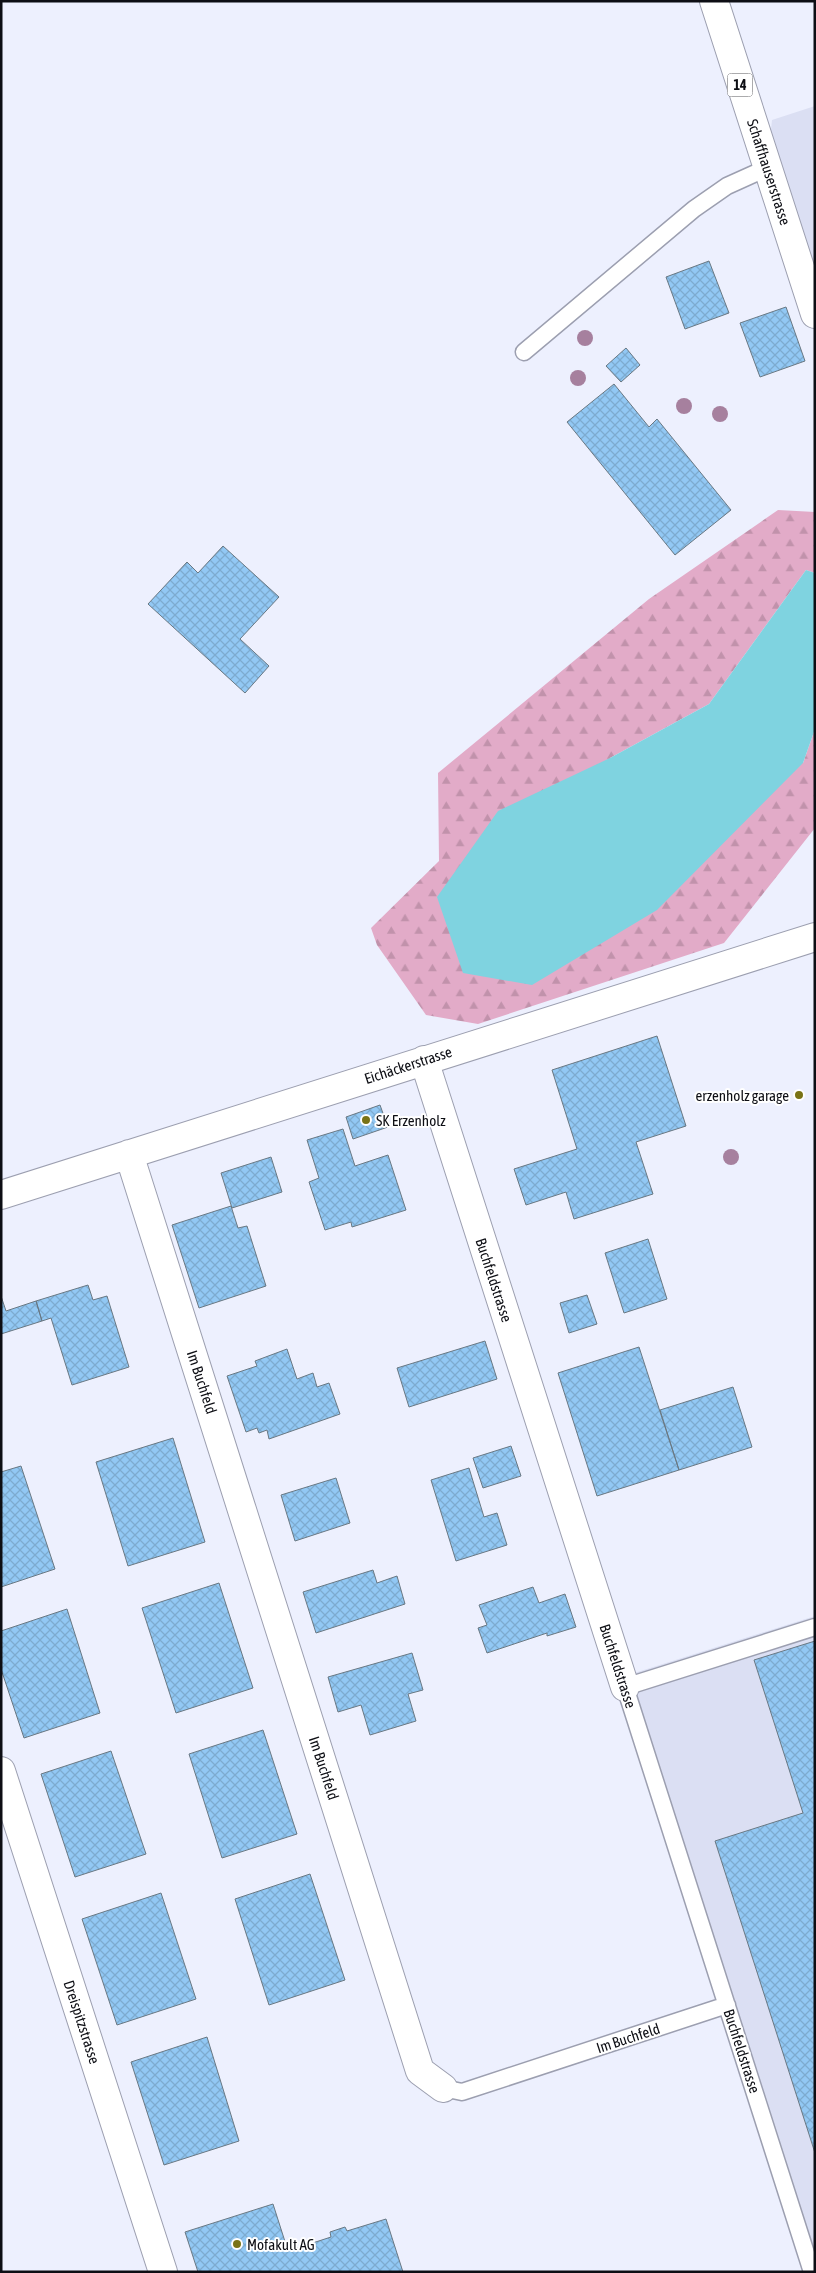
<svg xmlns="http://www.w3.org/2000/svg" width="816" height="2273" font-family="'Asap Condensed',sans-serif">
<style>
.built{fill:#dbdff3}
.forest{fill:url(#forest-firs)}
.water{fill:#7fd3e0}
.building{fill:url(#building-cross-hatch);stroke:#697883}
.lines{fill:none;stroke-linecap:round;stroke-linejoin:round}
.service-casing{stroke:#9c9fb0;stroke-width:19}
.minor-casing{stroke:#9c9fb0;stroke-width:30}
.primary-casing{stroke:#9c9fb0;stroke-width:30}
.service{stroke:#fff;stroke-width:16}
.minor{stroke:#fff;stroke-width:28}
.primary{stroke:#fff;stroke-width:28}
.tree{fill:#a6809e}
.poi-dot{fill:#797316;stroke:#fff;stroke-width:2}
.labels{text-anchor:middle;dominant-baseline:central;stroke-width:4;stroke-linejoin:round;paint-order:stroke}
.shield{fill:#fff;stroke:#56565a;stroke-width:1}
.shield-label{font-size:14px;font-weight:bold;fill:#0d0e14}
.street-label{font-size:15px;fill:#0d0e14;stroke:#fff}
.poi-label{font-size:15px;fill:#0d0e14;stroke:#fff;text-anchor:start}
</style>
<defs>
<pattern id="forest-firs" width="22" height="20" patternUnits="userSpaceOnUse" patternTransform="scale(1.25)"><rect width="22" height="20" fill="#e2abc8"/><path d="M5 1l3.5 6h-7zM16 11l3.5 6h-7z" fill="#c192ab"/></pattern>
<pattern id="building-cross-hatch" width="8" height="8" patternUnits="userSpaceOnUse" patternTransform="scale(1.25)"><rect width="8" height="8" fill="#92c8f4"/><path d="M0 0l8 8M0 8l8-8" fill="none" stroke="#7dabd0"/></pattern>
</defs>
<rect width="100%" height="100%" fill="#edf0fe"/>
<!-- built -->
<path class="built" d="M 815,106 L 815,314 L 767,168 L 772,120 Z
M 815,1616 L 815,2255 L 628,1675 Z"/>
<!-- forest -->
<path class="forest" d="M 778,510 L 815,512 L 815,573 L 806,570 L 709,704 L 610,758 L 803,763 L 815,729 L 815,828 L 724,943 L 478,1024 L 426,1015 L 377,945 L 371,928 L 439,861 L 438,773 L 649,599 Z"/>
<!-- water -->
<path class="water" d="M 806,570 L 815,573 L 815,729 L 803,763 L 657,910 L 532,985 L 463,973 L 437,897 L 498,811 L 610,758 L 709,704 Z"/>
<!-- building -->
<path class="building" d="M 709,261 L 729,313 L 685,329 L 666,277 Z
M 786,307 L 805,361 L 760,377 L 740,323 Z
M 626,348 L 640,365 L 621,382 L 606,366 Z
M 614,384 L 649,427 L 657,419 L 731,510 L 675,555 L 567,422 Z
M 223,546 L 279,597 L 240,639 L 269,666 L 245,693 L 148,604 L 187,562 L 198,573 Z
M 657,1036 L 686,1126 L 636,1142 L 653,1194 L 574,1219 L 566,1192 L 526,1205 L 514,1169 L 577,1149 L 552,1070 Z
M 380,1105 L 388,1127 L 353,1139 L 346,1117 Z
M 343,1129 L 355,1166 L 388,1155 L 406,1210 L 352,1227 L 351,1222 L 325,1230 L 309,1182 L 319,1178 L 307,1140 Z
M 271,1157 L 282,1192 L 232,1208 L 221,1173 Z
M 231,1206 L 238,1228 L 247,1226 L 266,1286 L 199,1308 L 172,1225 Z
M 648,1239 L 667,1299 L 624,1313 L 605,1253 Z
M 88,1285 L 93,1300 L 107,1296 L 129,1367 L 72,1385 L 51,1318 L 42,1321 L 36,1301 Z
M 587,1295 L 597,1324 L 569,1333 L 560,1303 Z
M 1,1296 L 6,1311 L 36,1301 L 42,1321 L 1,1334 Z
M 485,1341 L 497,1379 L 409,1407 L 397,1368 Z
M 639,1347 L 679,1470 L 597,1496 L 558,1373 Z
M 287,1349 L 297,1379 L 313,1373 L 317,1387 L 329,1383 L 340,1414 L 269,1439 L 267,1430 L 259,1433 L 257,1428 L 246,1432 L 227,1376 L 257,1366 L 255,1361 Z
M 733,1387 L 752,1447 L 679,1470 L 660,1410 Z
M 173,1438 L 205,1542 L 128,1566 L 96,1462 Z
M 511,1446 L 521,1476 L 483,1488 L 473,1458 Z
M 21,1466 L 55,1569 L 1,1587 L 1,1472 Z
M 469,1468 L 484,1517 L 497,1513 L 507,1545 L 456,1561 L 431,1480 Z
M 336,1478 L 350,1523 L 295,1541 L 281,1495 Z
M 373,1570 L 377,1583 L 397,1576 L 405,1604 L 316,1633 L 303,1592 Z
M 219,1583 L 253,1688 L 176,1713 L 142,1608 Z
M 533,1587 L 539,1603 L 565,1594 L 576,1627 L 547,1636 L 547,1633 L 487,1653 L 478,1628 L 487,1625 L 479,1605 Z
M 67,1609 L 100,1713 L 24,1738 L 1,1669 L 1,1631 Z
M 815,1641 L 815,2153 L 715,1841 L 803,1813 L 754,1660 Z
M 412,1653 L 423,1690 L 408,1694 L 416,1721 L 370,1735 L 361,1705 L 338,1712 L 328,1677 Z
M 263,1730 L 297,1834 L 222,1858 L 189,1754 Z
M 111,1751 L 146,1854 L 75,1877 L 41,1774 Z
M 310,1874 L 345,1980 L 269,2005 L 235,1899 Z
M 161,1893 L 196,1999 L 117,2025 L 82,1919 Z
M 207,2037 L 239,2141 L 164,2165 L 131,2062 Z
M 273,2204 L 288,2251 L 331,2237 L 330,2232 L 345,2227 L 347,2231 L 386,2219 L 403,2272 L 198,2272 L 185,2232 Z"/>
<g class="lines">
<defs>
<path id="service" d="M 524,352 L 694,209 L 727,186 L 767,168
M 443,2088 L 462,2092 L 727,2005
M 812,2272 L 625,1687 L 815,1627"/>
<path id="minor" d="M 424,1060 L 625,1687
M 129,1154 L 420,2071 L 443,2088
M 1,1195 L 815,937
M 1,1771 L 163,2272"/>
<path id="primary" d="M 714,1 L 815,314"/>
</defs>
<!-- service casing -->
<use href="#service" class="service-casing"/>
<!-- minor casing -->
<use href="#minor" class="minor-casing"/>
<!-- primary casing -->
<use href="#primary" class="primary-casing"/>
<!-- service -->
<use href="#service" class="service"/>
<!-- minor -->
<use href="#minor" class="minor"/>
<!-- primary -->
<use href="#primary" class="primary"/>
</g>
<!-- trees -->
<g class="tree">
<circle cx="585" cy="338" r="8"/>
<circle cx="578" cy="378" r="8"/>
<circle cx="684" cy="406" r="8"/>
<circle cx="720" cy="414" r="8"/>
<circle cx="731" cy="1157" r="8"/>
</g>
<!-- markers -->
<g class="poi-dot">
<circle cx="799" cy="1095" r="5"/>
<circle cx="366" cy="1120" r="5"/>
<circle cx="237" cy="2244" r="5"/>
</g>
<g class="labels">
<!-- shield labels -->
<rect class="shield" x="727.5" y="73.5" width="25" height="23" rx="4"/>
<g class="shield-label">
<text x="740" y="85">14</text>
</g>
<!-- street labels -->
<g class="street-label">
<text transform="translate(769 172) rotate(72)">Schaffhauserstrasse</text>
<text transform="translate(408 1065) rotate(-18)">Eichäckerstrasse</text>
<text transform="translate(494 1280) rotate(72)">Buchfeldstrasse</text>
<text transform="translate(202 1382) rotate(72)">Im Buchfeld</text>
<text transform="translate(618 1666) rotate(72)">Buchfeldstrasse</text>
<text transform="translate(324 1768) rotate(72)">Im Buchfeld</text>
<text transform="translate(82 2022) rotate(72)">Dreispitzstrasse</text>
<text transform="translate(628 2038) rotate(-18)">Im Buchfeld</text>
<text transform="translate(742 2051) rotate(72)">Buchfeldstrasse</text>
</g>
<!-- poi labels -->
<g class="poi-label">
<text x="789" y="1095" text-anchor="end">erzenholz garage</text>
<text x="376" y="1120">SK Erzenholz</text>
<text x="247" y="2244">Mofakult AG</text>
</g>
</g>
<!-- border -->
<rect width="816" height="2273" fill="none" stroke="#0d0e14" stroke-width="5"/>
</svg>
